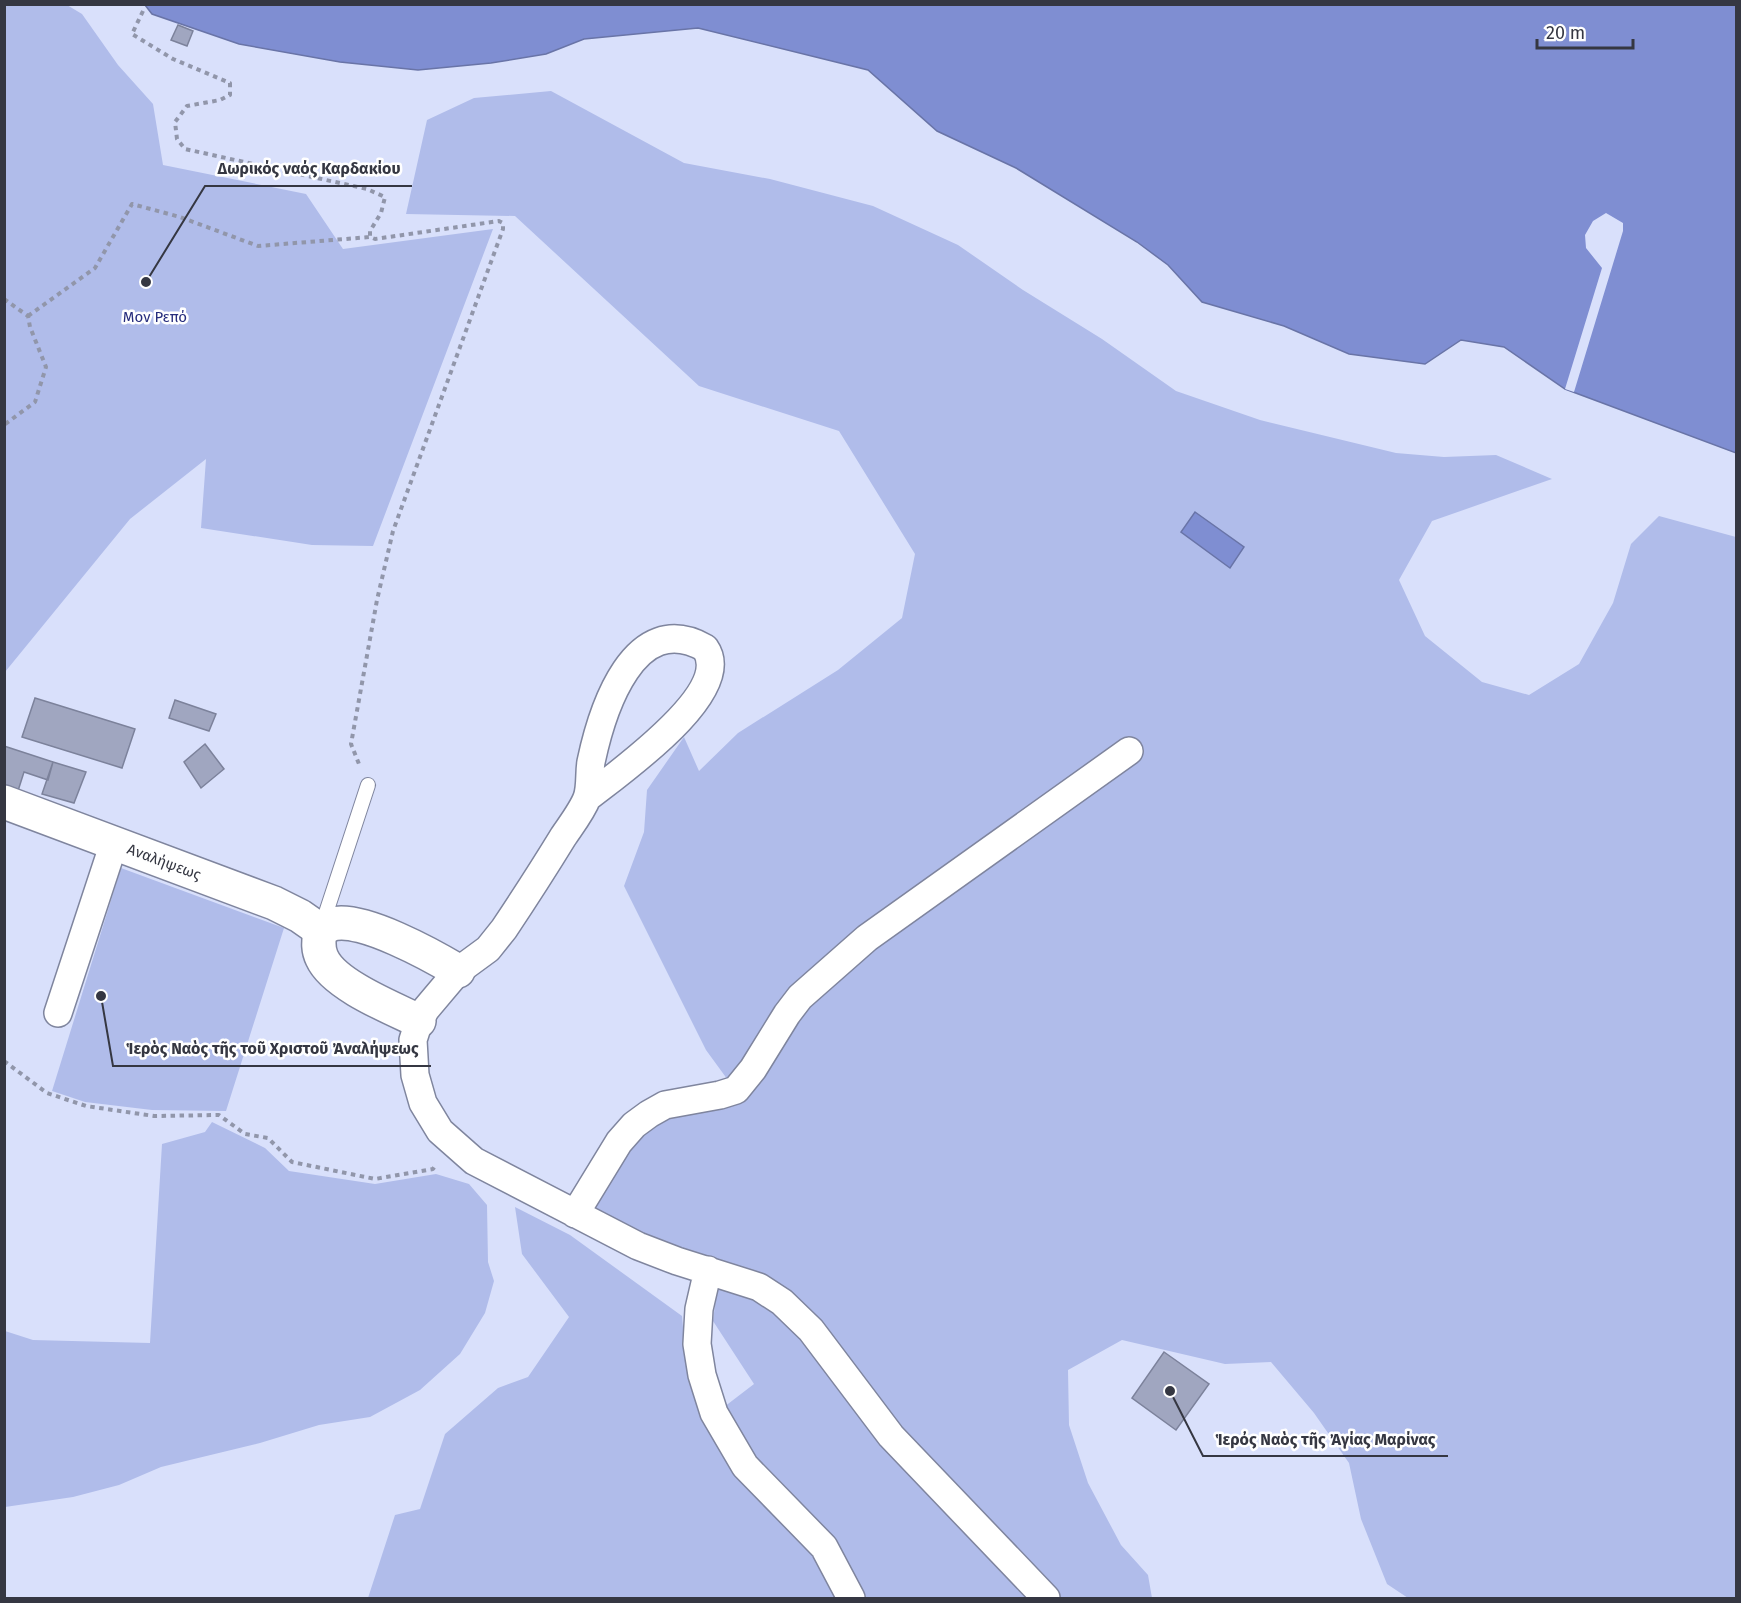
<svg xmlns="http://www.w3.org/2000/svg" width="1741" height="1603" font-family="'Fira Sans',sans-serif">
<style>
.green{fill:#b0bcea}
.water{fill:#7f8ed2;stroke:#6974a7;stroke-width:1.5}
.pier{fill:#d9e0fb}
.building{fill:#a0a6c0;stroke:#7c829b;stroke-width:1.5}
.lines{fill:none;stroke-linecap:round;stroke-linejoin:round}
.service-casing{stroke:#7f859e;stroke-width:16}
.minor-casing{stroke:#7f859e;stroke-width:30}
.tertiary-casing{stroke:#7f859e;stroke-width:36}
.path{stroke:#9196aa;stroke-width:4;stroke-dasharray:4.5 4.5;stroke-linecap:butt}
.service{stroke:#fff;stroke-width:14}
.minor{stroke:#fff;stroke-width:27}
.tertiary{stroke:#fff;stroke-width:33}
.labels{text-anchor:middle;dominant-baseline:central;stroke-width:5;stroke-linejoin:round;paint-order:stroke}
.park-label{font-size:15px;fill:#272d7d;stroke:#fff}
.street-label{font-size:15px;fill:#353742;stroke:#fff}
.leader{fill:none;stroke:#353742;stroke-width:2}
.callout-dot{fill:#353742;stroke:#fff;stroke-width:2}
.callout-label{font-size:16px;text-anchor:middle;font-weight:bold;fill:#353742;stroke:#fff;stroke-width:5;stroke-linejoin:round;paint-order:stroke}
</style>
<rect width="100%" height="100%" fill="#d9e0fb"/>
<!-- green -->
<path class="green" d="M 5,4 L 67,5 L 82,14 L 118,65 L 153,104 L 163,165 L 306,194 L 343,249 L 493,229 L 373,546 L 312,545 L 201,528 L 206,459 L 130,519 L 5,672 Z
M 551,91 L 684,163 L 770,179 L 873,206 L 958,245 L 1023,290 L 1102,339 L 1176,391 L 1260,420 L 1396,453 L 1444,457 L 1496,455 L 1552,479 L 1432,521 L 1399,580 L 1425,636 L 1482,682 L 1529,695 L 1579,664 L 1613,603 L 1631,544 L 1659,516 L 1736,537 L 1736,1598 L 1408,1598 L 1387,1584 L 1361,1519 L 1349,1463 L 1314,1413 L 1271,1362 L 1225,1364 L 1122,1340 L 1068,1370 L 1069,1425 L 1088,1483 L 1121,1545 L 1148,1575 L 1152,1598 L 368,1598 L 395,1515 L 420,1509 L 445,1434 L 498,1388 L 528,1377 L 569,1317 L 522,1254 L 515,1207 L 570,1235 L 682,1316 L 685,1349 L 707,1420 L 754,1384 L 713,1321 L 720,1266 L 591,1213 C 611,1174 630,1129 673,1110 C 687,1104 724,1101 741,1098 L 706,1050 L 624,886 L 644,832 L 647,790 L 684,737 L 699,771 L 738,733 L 838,670 L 902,618 L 915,554 L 839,431 L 699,386 L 515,216 L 406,214 L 427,120 L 474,98 Z
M 121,868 L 284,928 L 226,1111 L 152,1110 L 85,1102 L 52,1091 Z
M 212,1122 L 265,1148 L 289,1171 L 375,1184 L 436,1174 L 469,1184 L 487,1205 L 488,1262 L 494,1281 L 485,1313 L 460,1354 L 420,1390 L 370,1417 L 319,1425 L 260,1443 L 161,1467 L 119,1485 L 73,1497 L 5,1507 L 5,1331 L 33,1340 L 150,1343 L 162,1144 L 205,1132 Z"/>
<!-- water -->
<path class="water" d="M 145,5 L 1736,5 L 1736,453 L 1565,389 L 1504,347 L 1461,340 L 1425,364 L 1349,354 L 1284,326 L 1202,302 L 1168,265 L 1137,242 L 1016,168 L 937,131 L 868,70 L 698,28 L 584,39 L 546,54 L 491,63 L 418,70 L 340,62 L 239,44 L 152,14 Z
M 1195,512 L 1244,547 L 1230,568 L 1181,532 Z"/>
<!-- pier -->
<path class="pier" d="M 1606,213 L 1623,223 L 1623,231 L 1574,392 L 1565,389 L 1602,268 L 1586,248 L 1585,235 L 1593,221 Z"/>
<!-- building -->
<path class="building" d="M 178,25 L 193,31 L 187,46 L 171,40 Z
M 35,698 L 135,729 L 122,768 L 22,737 Z
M 175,700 L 216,714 L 209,731 L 169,718 Z
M 205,744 L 224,769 L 201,788 L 184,762 Z
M 4,746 L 53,762 L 48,780 L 24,772 L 17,794 L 4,789 Z
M 53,762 L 86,772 L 74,803 L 42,794 Z
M 1164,1352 L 1209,1384 L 1176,1430 L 1132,1398 Z"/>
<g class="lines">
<defs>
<path id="service" d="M 322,925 L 368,785"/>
<path id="minor" d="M 587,798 C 617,774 736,692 705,648 C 634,608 602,710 591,762 C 589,773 591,787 587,798 C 582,811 571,825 563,837 C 544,868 524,899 504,929 L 488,949 L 458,971 L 426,1009 L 419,1021 L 413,1040 L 415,1075 L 423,1103 L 440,1131 L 474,1161 L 638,1246 L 677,1261 L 759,1287 L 782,1302 L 811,1330 L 891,1436 L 1046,1598
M 58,1013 L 114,843
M 575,1214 L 619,1142 L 634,1125 L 649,1114 L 665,1105 L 720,1095 L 736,1090 L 753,1069 L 787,1014 L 800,997 L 867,938 L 1129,751
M 708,1270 L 699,1309 L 697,1344 L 702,1375 L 714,1413 L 745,1466 L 824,1547 L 851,1598"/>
<g id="tertiary">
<path id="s1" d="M 4,802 L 274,903 L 300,916 L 320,930"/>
<path d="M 320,930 C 324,928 329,925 333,924 C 361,916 433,956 458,971"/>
<path d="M 320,930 C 319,940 317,948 322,958 C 334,985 392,1008 419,1021"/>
</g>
</defs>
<!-- service casing -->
<use href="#service" class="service-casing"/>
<!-- minor casing -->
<use href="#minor" class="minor-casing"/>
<!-- tertiary casing -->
<use href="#tertiary" class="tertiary-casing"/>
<!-- path -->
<path class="path" d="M 143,11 L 132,34 L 173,59 L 230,83 L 230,95 L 220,100 L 187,106 L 175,122 L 177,139 L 185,149 L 367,189 L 385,197 L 381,213 L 370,231 L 370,237 L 375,239 L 499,221 L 503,223 L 503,229 L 393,531 L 377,600 L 351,744 L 359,764
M 4,299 L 28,316 L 30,327 L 46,367 L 35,402 L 4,425
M 28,316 L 95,268 L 132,204 L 180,217 L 258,246 L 370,237
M 4,1061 L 47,1093 L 86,1106 L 154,1116 L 219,1115 L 245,1134 L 268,1138 L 292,1162 L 375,1179 L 433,1169 L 435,1166"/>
<!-- service -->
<use href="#service" class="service"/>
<!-- minor -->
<use href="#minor" class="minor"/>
<!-- tertiary -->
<use href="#tertiary" class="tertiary"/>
</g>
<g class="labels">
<!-- park labels -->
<g class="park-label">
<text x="155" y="317">Μον Ρεπό</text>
</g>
<!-- street labels -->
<g class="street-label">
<text stroke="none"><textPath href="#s1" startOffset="171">Αναλήψεως</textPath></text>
</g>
</g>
<!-- callouts -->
<path class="leader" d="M146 282L205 186H412M101 996L113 1066H431M1170 1391L1203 1456H1448"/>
<g class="callout-dot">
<circle cx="146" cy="282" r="6"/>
<circle cx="101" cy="996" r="6"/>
<circle cx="1170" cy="1391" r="6"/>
</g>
<g class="callout-label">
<text x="309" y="174">Δωρικός ναός Καρδακίου</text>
<text x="272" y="1054">Ἱερὸς Ναὸς τῆς τοῦ Χριστοῦ Ἀναλήψεως</text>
<text x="1325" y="1445">Ἱερὀς Ναὸς τῆς Ἀγίας Μαρίνας</text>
</g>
<!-- border -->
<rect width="1741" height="1603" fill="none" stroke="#353742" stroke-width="12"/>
<!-- scale -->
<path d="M1537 39v9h96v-9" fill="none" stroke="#353742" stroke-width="3"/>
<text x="1546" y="39" font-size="18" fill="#353742" stroke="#ffffff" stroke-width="4.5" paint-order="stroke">20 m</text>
</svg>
